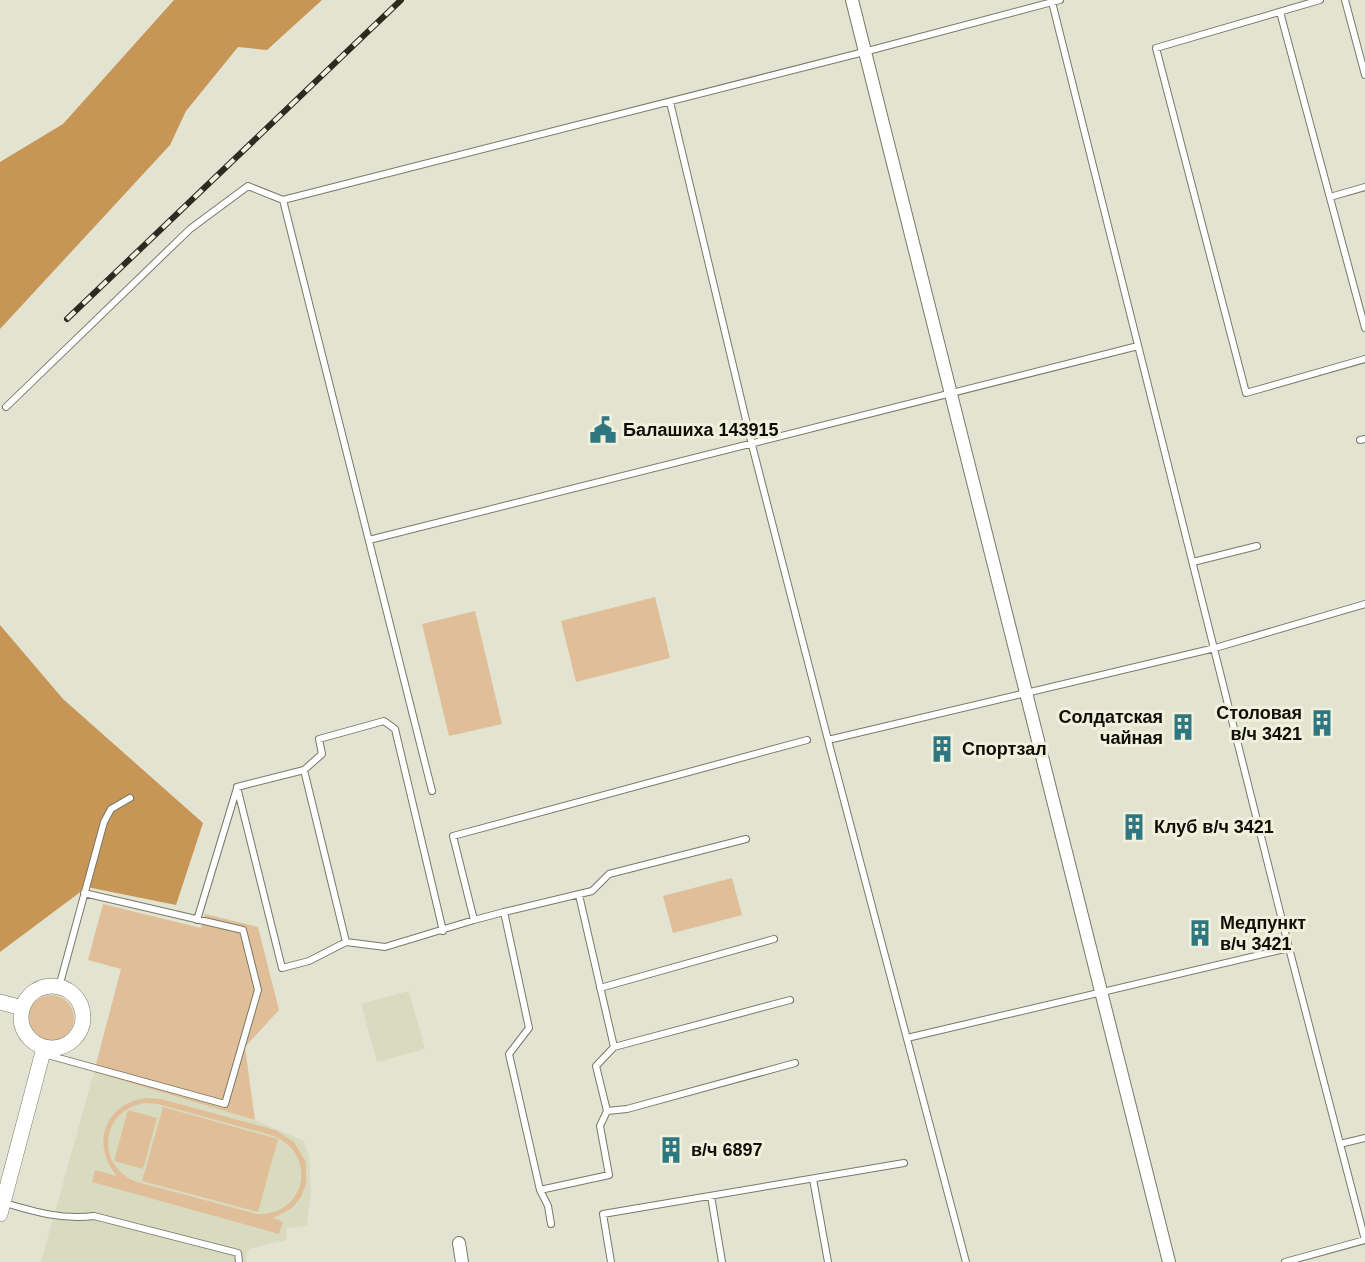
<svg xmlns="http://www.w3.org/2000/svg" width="1365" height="1262" font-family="Arial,sans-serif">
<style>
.built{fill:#d9dbc0}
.green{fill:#e0bf98;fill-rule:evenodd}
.forest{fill:#c79555}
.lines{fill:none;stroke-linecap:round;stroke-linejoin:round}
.service-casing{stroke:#787968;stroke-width:8}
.minor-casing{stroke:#787968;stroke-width:14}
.tertiary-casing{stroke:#787968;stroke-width:16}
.service{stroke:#fff;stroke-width:6}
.minor{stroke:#fff;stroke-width:12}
.tertiary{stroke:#fff;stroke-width:15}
.rail-casing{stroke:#2b2b22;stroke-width:6}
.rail{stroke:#eff1dd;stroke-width:4;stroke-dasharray:11;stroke-linecap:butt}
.labels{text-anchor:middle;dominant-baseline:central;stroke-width:6;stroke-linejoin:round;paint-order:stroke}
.poi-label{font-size:18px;font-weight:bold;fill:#0f0f08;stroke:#eff1dd;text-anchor:start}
</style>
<rect width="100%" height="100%" fill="#e2e3d0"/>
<!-- built -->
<path class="built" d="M 409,991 L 425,1049 L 377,1062 L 361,1004 Z
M 94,1072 L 255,1120 L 304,1141 L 309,1156 L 311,1190 L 307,1226 L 286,1228 L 287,1240 L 252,1248 L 247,1253 L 246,1262 L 41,1262 Z"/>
<!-- green -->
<path class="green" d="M 655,597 L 670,658 L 576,682 L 561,621 Z
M 475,611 L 502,724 L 449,736 L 422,624 Z
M 732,878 L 742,915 L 673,933 L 663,896 Z
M 103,904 L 201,928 L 205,914 L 258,927 L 279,1010 L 245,1047 L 255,1120 L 94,1072 L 121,969 L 88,960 Z
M28 1018a23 23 0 1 1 46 0a23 23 0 1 1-46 0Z
M 146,1098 L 161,1099 L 275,1130 L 294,1142 L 306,1162 L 306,1184 L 301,1197 L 292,1208 L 273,1218 L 283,1222 L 279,1234 L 92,1182 L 95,1170 L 117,1176 C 90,1145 105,1103 146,1098 ZM 144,1103 L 158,1104 L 271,1135 C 319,1152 307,1216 257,1214 L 137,1182 C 95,1166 100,1111 144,1103 Z
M 163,1107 L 278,1139 L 258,1212 L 142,1181 Z
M 128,1110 L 157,1118 L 143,1169 L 114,1161 Z"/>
<!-- forest -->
<path class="forest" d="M 174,0 L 322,0 L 267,50 L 238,47 L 186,111 L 170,145 L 0,329 L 0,162 L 63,124 Z
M 0,625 L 63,699 L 203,823 L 176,905 L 87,887 L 0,952 Z"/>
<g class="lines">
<defs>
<path id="service" d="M 1320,0 L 1156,48 L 1246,393 L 1365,359
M 1345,0 L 1365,75
M 1052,2 L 1289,948 L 1365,1240
M 1280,12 L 1365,328
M 670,102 L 752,445 L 828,740 L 966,1262
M 1330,197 L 1365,187
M 6,407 L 190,229 L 248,186 L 283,200
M 1360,440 L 1365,439
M 369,540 L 1138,346
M 1193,562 L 1257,546
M 828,740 L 1215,648 L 1365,604
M 304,770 L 346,942
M 432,791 L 283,200 L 864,52 L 1060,0
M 504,912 L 592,891 L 609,874 L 746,839
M 197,920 L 237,788
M 443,931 L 395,729 L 384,721 L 319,739 L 322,754 L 304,770 L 237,787 L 282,968 L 309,961 L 346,942 L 385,947 L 474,920
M 59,987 L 104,822 L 111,809 L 130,798
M 600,988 L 774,939
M 907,1038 L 1289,948
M 614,1047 L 790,1000
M 44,1054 L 225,1104 L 258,990 L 243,930 L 84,893
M 607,1111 L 627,1109 L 795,1063
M 1340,1144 L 1365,1138
M 813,1179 L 828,1262
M 540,1190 L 609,1175 L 600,1126 L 607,1111 L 596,1066 L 614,1047 L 579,895
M 711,1196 L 722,1262
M 5,1203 C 35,1212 63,1220 94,1216 L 238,1253 L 239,1262
M 551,1224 L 548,1206 L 540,1190 L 509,1054 L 529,1028 L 504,912 L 474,920 L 453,836 L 807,740
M 611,1262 L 603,1214 L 904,1163
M 1285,1262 L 1365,1240"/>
<path id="minor" d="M 852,0 L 1169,1262
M 459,1243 L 462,1262"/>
<path id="tertiary" d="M21 1017a31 31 0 1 1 62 0a31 31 0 1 1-62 0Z
M 0,1002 L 22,1008
M 0,1214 L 44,1048"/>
</defs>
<!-- service casing -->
<use href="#service" class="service-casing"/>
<!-- minor casing -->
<use href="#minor" class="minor-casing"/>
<!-- tertiary casing -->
<use href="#tertiary" class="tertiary-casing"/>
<!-- service -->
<use href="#service" class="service"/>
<!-- minor -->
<use href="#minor" class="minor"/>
<!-- tertiary -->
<use href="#tertiary" class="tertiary"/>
<defs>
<path id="rail" d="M 67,319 L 401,0"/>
</defs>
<!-- rail casing -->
<use href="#rail" class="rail-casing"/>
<!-- rail -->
<use href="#rail" class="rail"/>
</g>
<!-- icons -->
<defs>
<symbol id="civic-bare" viewBox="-9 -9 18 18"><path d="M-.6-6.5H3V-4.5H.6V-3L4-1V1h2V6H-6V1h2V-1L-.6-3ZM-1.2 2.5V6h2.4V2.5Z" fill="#2f7780" stroke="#eff1dd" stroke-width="2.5" paint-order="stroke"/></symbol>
<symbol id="building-bare" viewBox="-9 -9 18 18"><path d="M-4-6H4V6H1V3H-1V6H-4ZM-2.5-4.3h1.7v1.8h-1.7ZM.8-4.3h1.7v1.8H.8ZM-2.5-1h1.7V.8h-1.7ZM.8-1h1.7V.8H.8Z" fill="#2f7780" stroke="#eff1dd" stroke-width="2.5" paint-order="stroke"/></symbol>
</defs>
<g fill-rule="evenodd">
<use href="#civic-bare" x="584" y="411" width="38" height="38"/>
<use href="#building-bare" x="1303" y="704" width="38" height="38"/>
<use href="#building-bare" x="1164" y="708" width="38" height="38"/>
<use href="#building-bare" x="923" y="730" width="38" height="38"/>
<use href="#building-bare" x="1115" y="808" width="38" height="38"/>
<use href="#building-bare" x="1181" y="914" width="38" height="38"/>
<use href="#building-bare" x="652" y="1131" width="38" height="38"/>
</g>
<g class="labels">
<!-- poi labels -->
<g class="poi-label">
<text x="623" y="430">Балашиха 143915</text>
<text x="1302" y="713" text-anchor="end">Столовая<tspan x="1302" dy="21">в/ч 3421</tspan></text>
<text x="1163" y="717" text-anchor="end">Солдатская<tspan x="1163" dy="21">чайная</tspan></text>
<text x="962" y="749">Спортзал</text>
<text x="1154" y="827">Клуб в/ч 3421</text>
<text x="1220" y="923">Медпункт<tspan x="1220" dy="21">в/ч 3421</tspan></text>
<text x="691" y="1150">в/ч 6897</text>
</g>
</g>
</svg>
